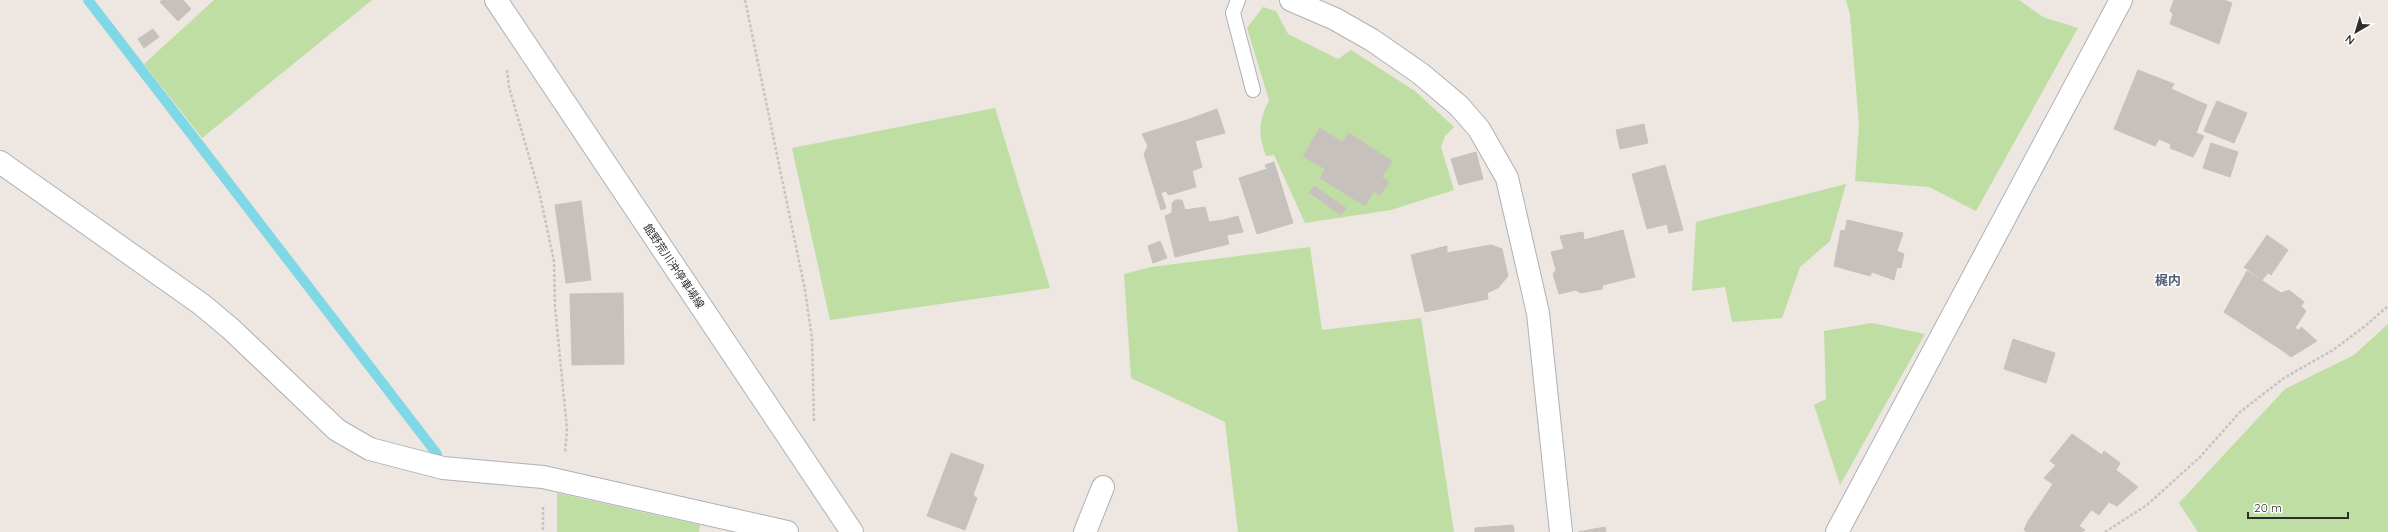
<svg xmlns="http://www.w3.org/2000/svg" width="2388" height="532" font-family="Quicksand,'Noto Sans JP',sans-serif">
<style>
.green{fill:#bfdea3;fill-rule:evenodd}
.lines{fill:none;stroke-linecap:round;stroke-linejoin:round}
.stream{stroke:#7ed8e5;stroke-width:10}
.building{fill:#c6c1bc;stroke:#c9c2bb}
.service-casing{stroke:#adb1b8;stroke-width:16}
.minor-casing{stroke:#adb1b8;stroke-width:24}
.tertiary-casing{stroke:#adb1b8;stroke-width:24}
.secondary-casing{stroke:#adb1b8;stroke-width:24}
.path{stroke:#c4c4c4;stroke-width:2.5;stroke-dasharray:3 2;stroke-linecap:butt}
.service{stroke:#fff;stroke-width:14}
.minor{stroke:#fff;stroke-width:22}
.tertiary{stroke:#fff;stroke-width:22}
.secondary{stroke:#fff;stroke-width:22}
.labels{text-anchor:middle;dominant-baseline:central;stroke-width:3;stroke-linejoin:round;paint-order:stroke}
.street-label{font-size:11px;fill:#2d2d2d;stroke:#fff}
.quarter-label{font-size:13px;font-weight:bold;fill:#515e7a;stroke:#fff}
</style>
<rect width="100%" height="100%" fill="#ede6e1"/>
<!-- green -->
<path class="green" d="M 214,0 L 372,0 L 202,138 L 144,64 Z
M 1846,0 L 2019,0 L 2043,17 L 2078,28 L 1976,211 L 1929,187 L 1855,181 L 1859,125 L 1850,15 Z
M 1263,7 L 1276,11 L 1288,34 L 1338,59 L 1351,50 L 1415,91 L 1454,127 L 1445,136 L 1441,147 L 1454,190 L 1391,210 L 1305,223 L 1274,155 L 1266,156 C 1258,132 1258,124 1269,100 L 1247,28 ZM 1320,128 L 1342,142 L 1349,133 L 1392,161 L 1382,177 L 1389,182 L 1380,195 L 1374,191 L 1365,206 L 1320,178 L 1325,169 L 1303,156 ZM 1314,186 L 1341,215 L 1309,194 Z
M 995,108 L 1050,288 L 830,320 L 792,148 Z
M 1846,184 L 1830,241 L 1800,267 L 1782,318 L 1732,322 L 1725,287 L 1692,291 L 1696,222 Z
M 1310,247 L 1322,330 L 1421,318 L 1454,532 L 1238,532 L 1225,422 L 1131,378 L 1124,274 L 1151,267 Z
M 1872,323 L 1925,334 L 1840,485 L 1814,405 L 1826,399 L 1824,331 Z
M 2388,324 L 2388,532 L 2198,532 L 2179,503 L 2285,389 L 2354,355 Z
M 557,493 L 700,525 L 699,532 L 557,532 Z"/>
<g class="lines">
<!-- stream -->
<path class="stream" d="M 88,0 L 437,454"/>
</g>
<!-- building -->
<path class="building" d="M 162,0 L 183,0 L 191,9 L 178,21 L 160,2 Z
M 2174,0 L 2224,0 L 2232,3 L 2219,44 L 2170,24 L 2173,14 L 2170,11 Z
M 153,29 L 159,37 L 144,48 L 138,39 Z
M 2138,70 L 2174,84 L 2171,89 L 2207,105 L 2196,133 L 2204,136 L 2193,157 L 2170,148 L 2171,144 L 2159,139 L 2155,146 L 2114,129 Z
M 2217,101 L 2247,113 L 2242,125 L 2212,112 Z
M 1217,109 L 1225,133 L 1195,141 L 1202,167 L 1192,171 L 1196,187 L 1169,195 L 1165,191 L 1161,193 L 1166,208 L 1161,210 L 1144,154 L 1148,146 L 1190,134 L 1187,120 Z
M 2212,112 L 2242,125 L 2234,143 L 2204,131 Z
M 1187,120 L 1190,134 L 1148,146 L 1142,134 Z
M 1644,124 L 1648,143 L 1620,149 L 1616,130 Z
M 1320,128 L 1342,142 L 1349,133 L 1392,161 L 1382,177 L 1389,182 L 1380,195 L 1374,191 L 1365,206 L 1320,178 L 1325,169 L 1303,156 Z
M 2211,143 L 2238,152 L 2230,177 L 2203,168 Z
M 1476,152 L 1483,179 L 1459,185 L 1451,159 Z
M 1274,162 L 1293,223 L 1257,234 L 1239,178 L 1267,169 L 1265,165 Z
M 1665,165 L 1683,230 L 1669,233 L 1667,224 L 1647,229 L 1632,174 Z
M 1314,186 L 1346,208 L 1341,215 L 1309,193 Z
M 1175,200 L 1182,200 L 1185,210 L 1205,207 L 1209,222 L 1223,220 L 1229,244 L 1175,257 L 1165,216 L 1172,213 L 1172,203 Z
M 581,201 L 591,280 L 566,283 L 555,205 Z
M 1238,216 L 1243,232 L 1227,235 L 1223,220 Z
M 1847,220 L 1903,233 L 1897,251 L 1904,254 L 1901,268 L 1897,267 L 1894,280 L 1872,272 L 1870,276 L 1834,266 L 1841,230 L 1845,231 Z
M 1623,230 L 1635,277 L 1603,285 L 1602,289 L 1581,293 L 1576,290 L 1559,294 L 1553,274 L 1556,270 L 1551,252 L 1564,249 L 1560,236 L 1583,232 L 1584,240 Z
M 2267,235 L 2288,250 L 2271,275 L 2250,260 Z
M 1160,241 L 1167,258 L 1153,263 L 1148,246 Z
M 1491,245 L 1502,249 L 1508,276 L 1498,288 L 1487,293 L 1488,299 L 1425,312 L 1411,255 L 1447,246 L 1447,253 Z
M 2250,260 L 2268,273 L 2262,280 L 2244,267 Z
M 2247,271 L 2281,293 L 2289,290 L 2304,302 L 2301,306 L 2306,311 L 2295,328 L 2298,330 L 2283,351 L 2224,312 Z
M 623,293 L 624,364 L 572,365 L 570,294 Z
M 2301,327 L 2317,341 L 2291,357 L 2283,351 Z
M 2013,339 L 2055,353 L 2046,383 L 2004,369 Z
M 2072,434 L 2102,455 L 2104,451 L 2120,463 L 2116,470 L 2138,487 L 2117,506 L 2109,502 L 2099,515 L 2044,478 L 2056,465 L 2050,461 Z
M 951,453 L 984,465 L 973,495 L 977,498 L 965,530 L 927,516 Z
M 2053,484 L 2091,510 L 2079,526 L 2085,530 L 2081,532 L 2027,532 L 2024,530 L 2028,521 Z
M 1513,525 L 1514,532 L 1475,532 L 1475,528 Z
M 1605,527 L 1606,532 L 1578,532 Z"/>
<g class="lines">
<defs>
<path id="service" d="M 1238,0 L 1233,13 L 1253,90"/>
<path id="minor" d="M 1291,0 L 1335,19 L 1372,40 L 1421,74 L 1459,106 L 1479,129 L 1507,178 L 1538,313 L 1561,532
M 0,162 L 201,304 L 231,329 L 337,430 L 370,449 L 443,468 L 543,477 L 787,532
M 1085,532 L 1103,487"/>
<path id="tertiary" d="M 1837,532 L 2121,0"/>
<path id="secondary" d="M 496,0 L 852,532"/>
</defs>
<!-- service casing -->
<use href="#service" class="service-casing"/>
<!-- minor casing -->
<use href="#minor" class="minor-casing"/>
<!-- tertiary casing -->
<use href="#tertiary" class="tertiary-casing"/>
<!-- secondary casing -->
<use href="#secondary" class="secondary-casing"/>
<!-- path -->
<path class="path" d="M 745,0 L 805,290 L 812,339 L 814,421
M 507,70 L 509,87 L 539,191 L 554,261 L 555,307 L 567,429 L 565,453
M 543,507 L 543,532
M 2105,532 L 2147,505 L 2200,457 L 2240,412 L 2284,378 L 2333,350 L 2365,326 L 2388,306"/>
<!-- service -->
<use href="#service" class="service"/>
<!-- minor -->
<use href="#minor" class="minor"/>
<!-- tertiary -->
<use href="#tertiary" class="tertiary"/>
<!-- secondary -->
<use href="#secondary" class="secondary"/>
</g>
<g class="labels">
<!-- street labels -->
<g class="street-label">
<text transform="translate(674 266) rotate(56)">館野荒川沖停車場線</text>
</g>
<!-- quarter labels -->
<g class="quarter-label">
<text x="2168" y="280">梶内</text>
</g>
</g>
<!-- north arrow -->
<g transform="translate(2356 32) rotate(218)" stroke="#ffffff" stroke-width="3" paint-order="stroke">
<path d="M0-3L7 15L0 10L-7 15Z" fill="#2d2d2d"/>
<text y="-6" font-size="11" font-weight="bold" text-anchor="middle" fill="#2d2d2d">N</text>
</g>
<!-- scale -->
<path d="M2248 512v6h100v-6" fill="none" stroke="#2d2d2d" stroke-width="2"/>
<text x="2254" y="512" font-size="12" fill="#2d2d2d" stroke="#ffffff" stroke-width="3" paint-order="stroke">20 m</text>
</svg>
